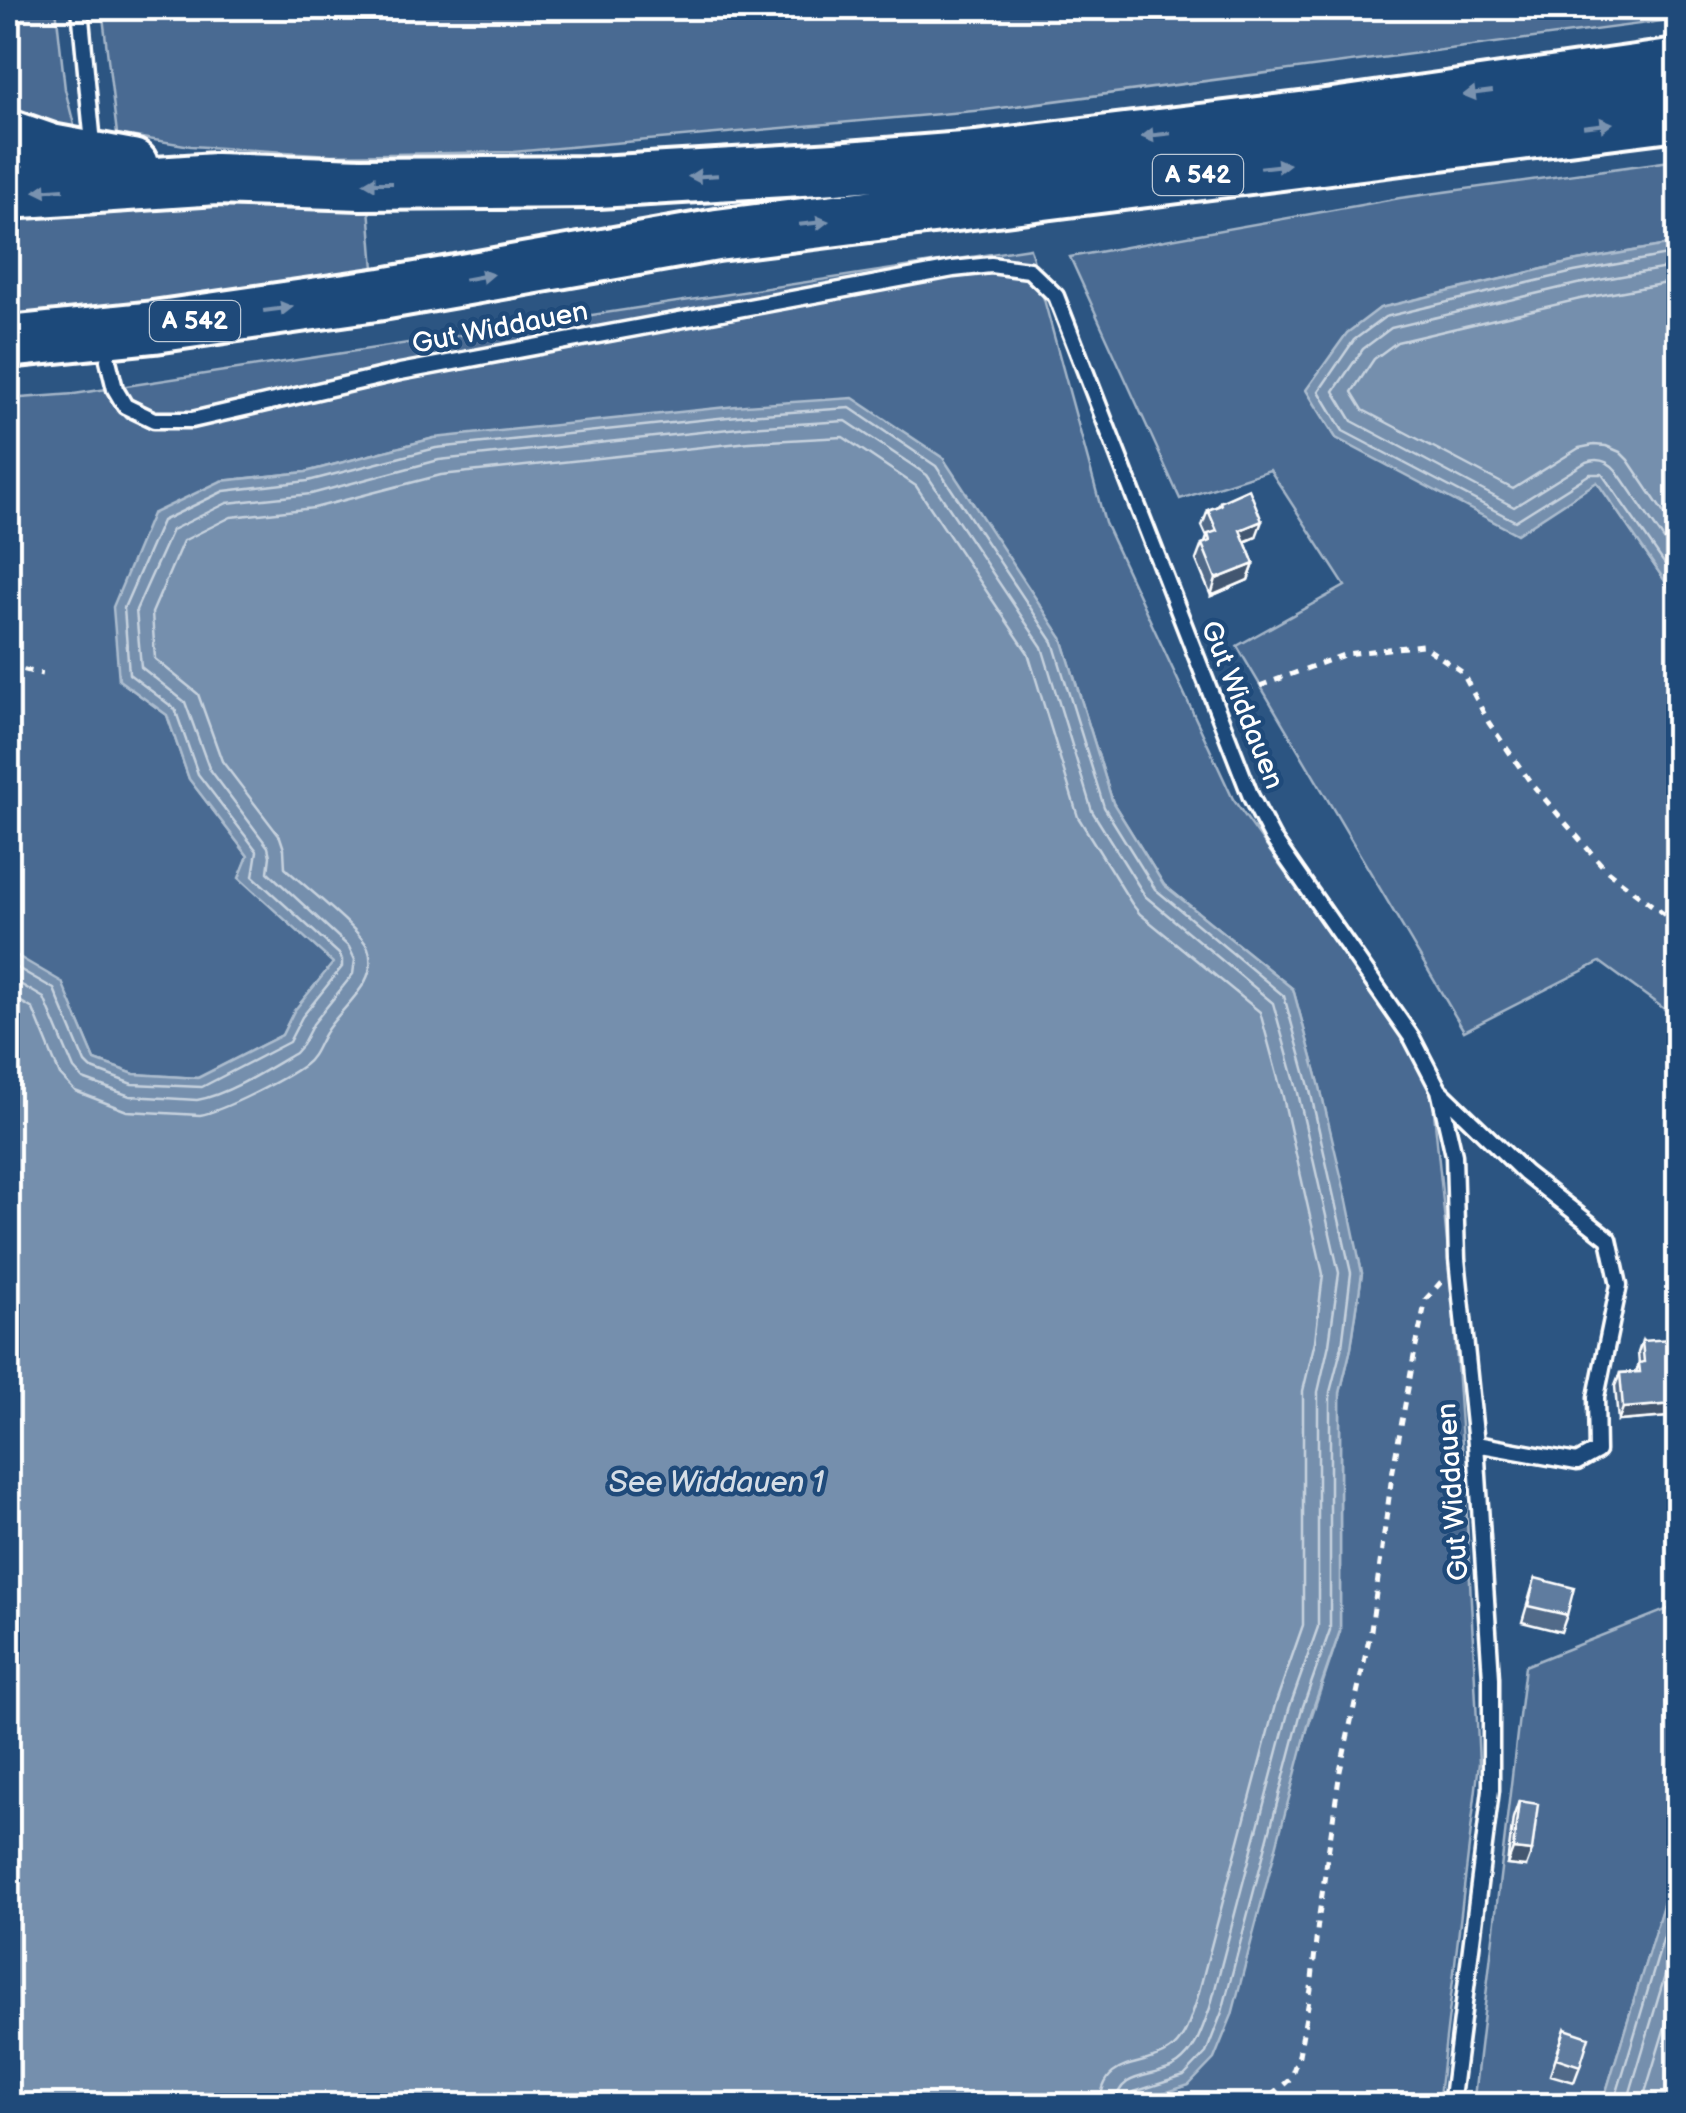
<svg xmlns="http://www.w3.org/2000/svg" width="1686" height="2113" font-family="'Balsamiq Sans',sans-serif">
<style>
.green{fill:#486b92;stroke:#a4b5c8;stroke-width:2.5}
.water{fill:#748fad;stroke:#acbcce;stroke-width:2.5}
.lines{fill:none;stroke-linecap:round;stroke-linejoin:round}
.shore{stroke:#c7d2de;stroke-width:2.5}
.service-casing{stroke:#fff;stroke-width:21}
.motorway-casing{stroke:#fff;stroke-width:58}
.path{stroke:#fff;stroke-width:5;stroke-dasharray:8 8;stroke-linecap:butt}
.service{stroke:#1f4a7a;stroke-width:14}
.motorway{stroke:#1f4a7a;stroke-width:50}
.wall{fill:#516b89;stroke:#fff;stroke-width:2.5}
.shaded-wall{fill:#42576f;stroke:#fff;stroke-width:2.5}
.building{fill:#5e7c9f;stroke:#fff;stroke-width:2.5}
.oneway{fill:#7992af}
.labels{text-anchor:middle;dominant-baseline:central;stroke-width:9;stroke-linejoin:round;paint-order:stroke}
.shield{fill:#1f4a7a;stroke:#bcc9d7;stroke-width:2.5}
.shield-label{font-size:25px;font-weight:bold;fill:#fff}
.street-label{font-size:28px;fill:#fff;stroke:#1f4a7a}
.water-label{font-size:30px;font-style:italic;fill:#d5dde6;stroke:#1f4a7a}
</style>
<rect width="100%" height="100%" fill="#2c5582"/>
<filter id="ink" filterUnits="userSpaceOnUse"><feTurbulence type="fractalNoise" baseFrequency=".01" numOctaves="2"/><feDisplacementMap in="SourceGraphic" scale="20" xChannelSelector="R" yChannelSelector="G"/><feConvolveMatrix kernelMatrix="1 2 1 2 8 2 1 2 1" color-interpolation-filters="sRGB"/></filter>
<g filter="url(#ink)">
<!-- green -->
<path class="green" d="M 8,8 L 56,8 L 65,89 L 79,145 L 8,122 Z
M 102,8 L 1678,8 L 1678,19 L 985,110 L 513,152 L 331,155 L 191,146 L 117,134 Z
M 1678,160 L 1678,243 L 1572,262 L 1381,308 L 1597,481 L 1678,600 L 1678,1019 L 1600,962 L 1464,1031 L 1237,646 L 1345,586 L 1270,470 L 1180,499 L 1070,257 L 1400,198 Z
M 368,195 L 375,281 L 8,324 L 8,206 Z
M 1030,248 L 1105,523 L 1233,799 L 1407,1045 L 1432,1092 L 1453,1302 L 1467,1520 L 1479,1763 L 1438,2105 L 1124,2105 L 1189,2085 L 1340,1631 L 1340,1393 L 1351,1348 L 1362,1273 L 1320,1087 L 1293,989 L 1164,885 L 1113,803 L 1062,638 L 434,438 L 306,472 L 221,481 L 119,680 L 167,715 L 189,779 L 248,856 L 240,878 L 334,963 L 294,1011 L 282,1035 L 197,1078 L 134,1074 L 95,1060 L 69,999 L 15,954 L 8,955 L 8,399 L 74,394 Z
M 1678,1605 L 1678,1857 L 1602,2105 L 1473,2106 L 1525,1666 Z"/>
<!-- water -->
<path class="water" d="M 1678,243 L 1678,600 L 1597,482 L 1517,534 L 1336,438 L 1306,390 L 1347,333 L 1380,308 L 1572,262 Z
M 853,398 L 943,458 L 1062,638 L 1113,803 L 1164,885 L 1293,989 L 1320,1087 L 1347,1201 L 1362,1273 L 1351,1348 L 1340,1393 L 1340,1631 L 1311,1714 L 1232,2015 L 1214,2059 L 1189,2085 L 1124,2106 L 8,2105 L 8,955 L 14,954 L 62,982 L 95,1060 L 134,1074 L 198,1078 L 282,1035 L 294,1011 L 333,963 L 239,878 L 248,856 L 189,779 L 167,715 L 119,680 L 113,607 L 152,514 L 221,481 L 306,472 L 434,438 L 746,405 Z
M 1678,1857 L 1678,2105 L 1602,2105 L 1670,1882 Z"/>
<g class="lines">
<!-- shore -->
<path class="shore" d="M 1678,253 L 1574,272 L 1385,317 L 1354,340 L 1319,391 L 1343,431 L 1515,521 L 1590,474 L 1602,474 L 1678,583
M 1678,266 L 1577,284 L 1391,328 L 1363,349 L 1334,391 L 1352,421 L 1514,507 L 1586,462 C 1597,458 1607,460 1616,470 L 1678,560
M 1678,281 L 1580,299 L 1397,342 L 1374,359 L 1352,392 L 1363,410 L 1513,489 L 1579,448 L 1594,445 L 1606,446 L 1620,452 L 1628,460 L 1678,534
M 8,965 L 14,966 L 54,989 L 85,1063 L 90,1068 L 132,1084 L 202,1087 L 289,1042 L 302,1017 L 342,967 L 342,960 L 339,954 L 253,876 L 257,851 L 198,774 L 175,709 L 129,674 L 124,608 L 162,521 L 224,491 L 308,481 L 436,448 L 747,415 L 850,408 L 936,466 L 1053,642 L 1104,807 L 1155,889 L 1284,996 L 1310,1090 L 1351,1273 L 1342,1346 L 1330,1392 L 1330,1630 L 1301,1712 L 1222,2012 L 1206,2053 L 1184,2076 L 1134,2092 L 1129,2098 L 1128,2106
M 8,977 L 44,998 L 74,1069 L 83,1079 L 130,1096 L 197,1100 C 227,1095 268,1069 295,1053 L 302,1045 L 313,1024 L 353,974 L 355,960 L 349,947 L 268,872 L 270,856 L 268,847 L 209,768 L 185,702 L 141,667 L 136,610 L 172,530 L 227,503 L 311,494 L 439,460 L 748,427 L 846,421 L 927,475 L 1042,647 L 1092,811 L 1145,896 L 1273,1003 L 1298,1093 L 1339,1273 L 1329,1344 L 1318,1392 L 1318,1627 L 1289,1709 L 1210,2008 C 1202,2028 1197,2050 1178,2064 C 1156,2080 1118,2068 1115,2106
M 8,994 L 33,1009 L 60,1075 L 75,1091 L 127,1111 L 200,1115 C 223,1111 285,1079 304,1065 C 315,1057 318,1044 325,1033 C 340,1007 381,983 368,948 C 360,929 303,885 285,868 L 284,849 L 280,837 L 222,761 L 198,694 L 155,659 L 152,613 L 183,541 L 231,517 L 314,508 L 441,475 L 749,442 L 843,437 L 916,486 L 1028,653 L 1078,817 L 1132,904 L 1140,914 L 1260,1012 L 1283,1097 L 1323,1274 L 1315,1341 L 1303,1391 L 1303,1625 L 1275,1705 L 1196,2003 C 1190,2019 1185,2041 1169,2051 C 1141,2070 1102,2055 1100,2106
M 1613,2106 L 1678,1890
M 1626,2106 L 1678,1932
M 1641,2106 L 1678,1984"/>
<defs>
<path id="service" d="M 80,8 L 93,144
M 108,360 L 115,389 L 125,406 L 154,420 L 192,420 L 400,372 L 953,269 L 991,265 L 1029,270 L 1056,296 L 1251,797 L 1272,837 L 1412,1038 L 1439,1090 L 1454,1155 L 1457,1259 L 1476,1444 L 1491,1678 L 1491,1790 L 1451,2106
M 1440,1091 L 1525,1173 L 1609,1239 L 1619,1285 L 1596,1397 L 1597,1451 L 1577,1462 L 1476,1444"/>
<path id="motorway" d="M 8,135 L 51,150 L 132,165
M 8,193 L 216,179 L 361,184 L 598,182 L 835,168 L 976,157 L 1326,115 L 1678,65
M 8,342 L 154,327 L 382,294 L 717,235 L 1678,114"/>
</defs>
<!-- service casing -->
<use href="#service" class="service-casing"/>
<!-- motorway casing -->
<use href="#motorway" class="motorway-casing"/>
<!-- path -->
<path class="path" d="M 8,666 L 42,674
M 1230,697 L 1346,654 L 1422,645 L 1462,672 L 1489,723 L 1531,783 L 1606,870 L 1678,925
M 1260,2106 L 1290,2079 L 1299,2055 L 1311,1989 L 1318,1922 L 1340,1771 L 1371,1630 L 1392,1475 L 1414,1356 L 1426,1299 L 1441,1282"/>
<!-- service -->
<use href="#service" class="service"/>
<!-- motorway -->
<use href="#motorway" class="motorway"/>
</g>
<!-- wall -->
<path class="wall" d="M 1220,502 L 1256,537 L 1245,542 L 1254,564 L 1248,580 L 1211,596 L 1196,560 L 1202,544 L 1205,543 L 1207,537 L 1202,526 L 1208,510 L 1218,506 Z
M 1642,1341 L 1668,1417 L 1618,1421 L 1615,1386 L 1620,1373 L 1636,1372 L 1639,1364 L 1638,1353 Z
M 1535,1578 L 1567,1615 L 1561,1632 L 1522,1622 Z
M 1519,1801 L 1526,1867 L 1507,1865 L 1513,1818 Z
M 1565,2029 L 1580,2066 L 1574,2082 L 1550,2075 Z"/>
<!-- shaded-wall -->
<path class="shaded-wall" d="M 1262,521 L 1256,537 L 1234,546 L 1240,530 Z
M 1254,564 L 1248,580 L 1211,596 L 1216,579 Z
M 1673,1404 L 1668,1417 L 1618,1421 L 1623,1408 Z
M 1513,1849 L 1532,1851 L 1526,1867 L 1507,1865 Z"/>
<!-- building -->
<path class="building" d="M 1249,489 L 1262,521 L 1240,530 L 1254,564 L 1216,579 L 1202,544 L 1210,541 L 1208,534 L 1217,531 L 1208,510 L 1221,505 L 1220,502 Z
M 1671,1339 L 1673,1404 L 1623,1408 L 1620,1373 L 1640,1372 L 1639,1363 L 1644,1362 L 1642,1341 Z
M 1535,1578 L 1574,1588 L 1567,1615 L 1528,1606 Z
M 1519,1801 L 1538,1804 L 1532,1851 L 1513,1849 Z
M 1565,2029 L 1589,2037 L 1580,2066 L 1556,2058 Z"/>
<!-- one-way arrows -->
<defs><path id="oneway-solid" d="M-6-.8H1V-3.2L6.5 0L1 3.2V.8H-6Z" transform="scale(2.5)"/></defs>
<g class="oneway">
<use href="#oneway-solid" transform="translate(1478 93) rotate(172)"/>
<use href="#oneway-solid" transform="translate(1598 125) rotate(-7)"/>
<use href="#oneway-solid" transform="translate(1156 135) rotate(173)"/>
<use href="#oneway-solid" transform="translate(1275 166) rotate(-7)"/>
<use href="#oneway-solid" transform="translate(703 176) rotate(177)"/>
<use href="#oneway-solid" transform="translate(378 183) rotate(180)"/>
<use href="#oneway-solid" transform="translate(49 190) rotate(176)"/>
<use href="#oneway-solid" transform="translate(814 223) rotate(-7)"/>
<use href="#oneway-solid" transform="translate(479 277) rotate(-10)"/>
<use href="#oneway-solid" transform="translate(278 309) rotate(-8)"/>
</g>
</g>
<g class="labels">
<!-- shield labels -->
<g class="shield">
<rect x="1153" y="155" width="90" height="40" rx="8"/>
<rect x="150" y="301" width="90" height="40" rx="8"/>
</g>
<g class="shield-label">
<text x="1198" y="175">A 542</text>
<text x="195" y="321">A 542</text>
</g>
<!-- street labels -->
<g class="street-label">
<text transform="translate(500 328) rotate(-11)">Gut Widdauen</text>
<text transform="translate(1242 705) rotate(68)">Gut Widdauen</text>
<text transform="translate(1453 1492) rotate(-94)">Gut Widdauen</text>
</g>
<!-- water labels -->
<g class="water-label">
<text x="716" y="1483">See Widdauen 1</text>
</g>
</g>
<!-- margin -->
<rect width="1686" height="2113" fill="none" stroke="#1f4a7a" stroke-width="40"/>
<rect x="20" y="20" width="1646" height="2073" fill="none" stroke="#fff" stroke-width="4" filter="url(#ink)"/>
</svg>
